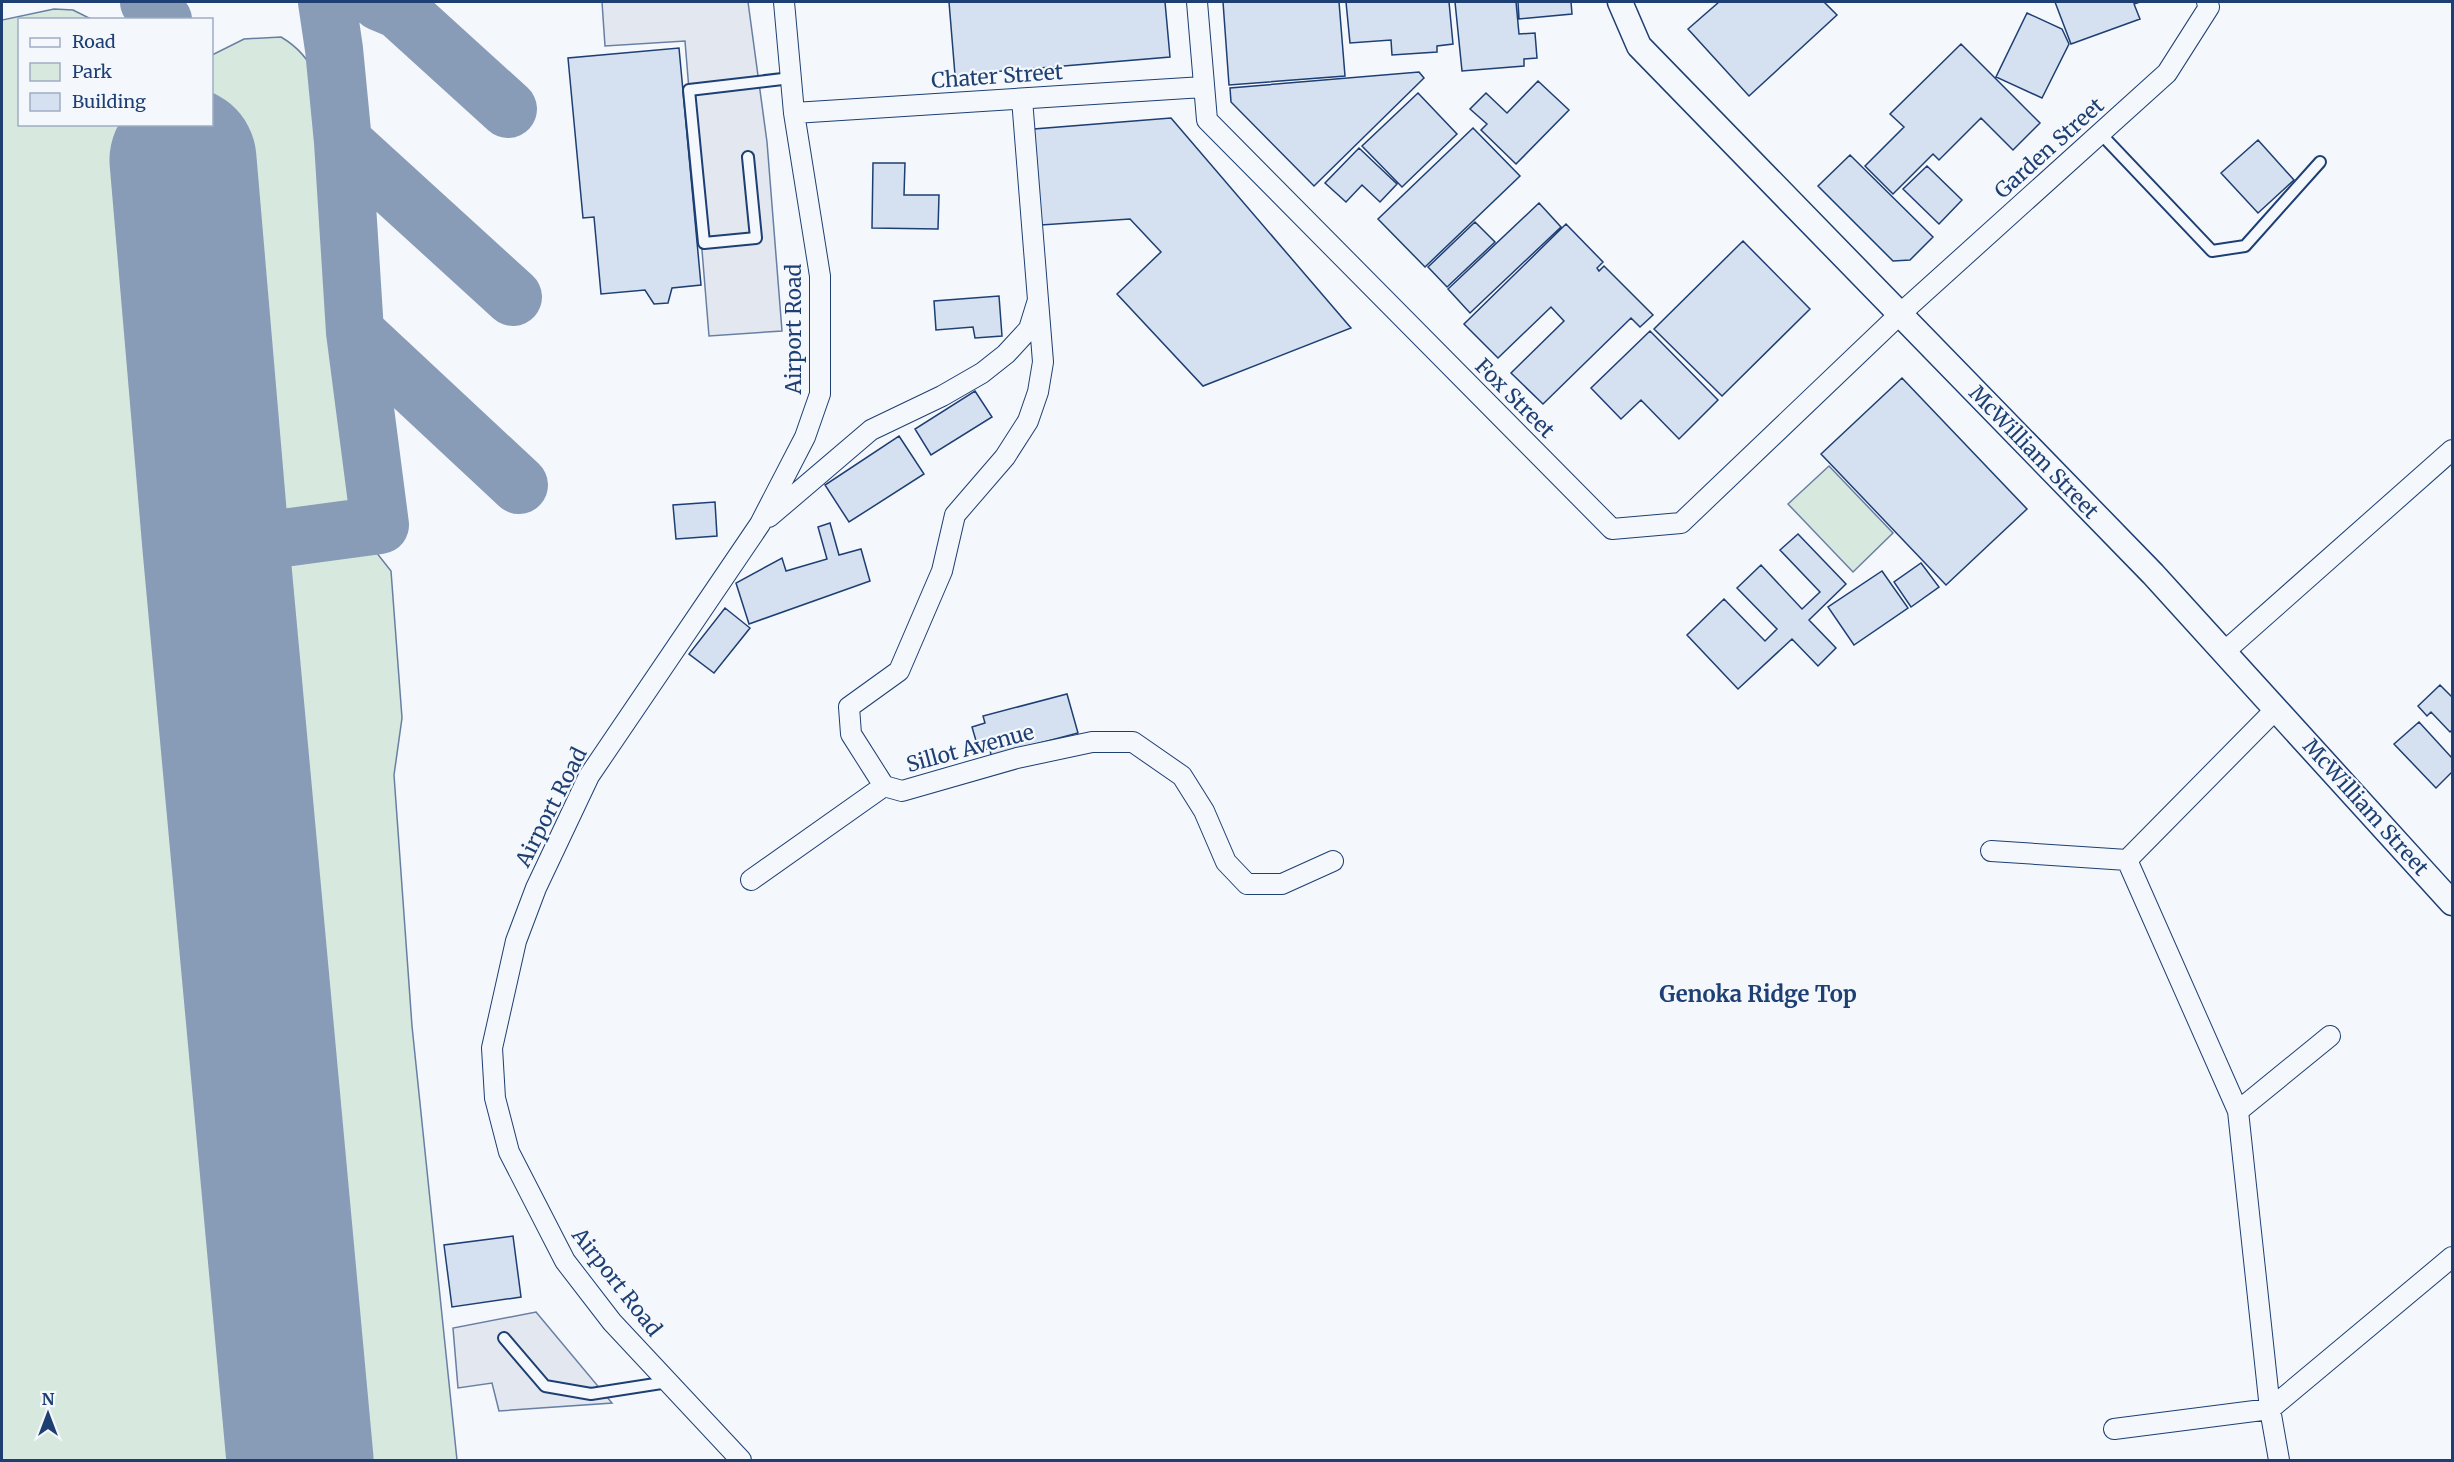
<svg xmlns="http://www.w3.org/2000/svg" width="2454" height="1462" font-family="Merriweather,serif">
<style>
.green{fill:#d7e8df;stroke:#687fa3;stroke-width:1.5}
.parking{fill:#e3e8f0;stroke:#687fa3;stroke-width:1.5}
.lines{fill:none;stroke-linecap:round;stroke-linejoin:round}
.taxiway{stroke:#889bb7;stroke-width:58}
.runway{stroke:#889bb7;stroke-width:147}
.building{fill:#d5e0f0;stroke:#1d3f73;stroke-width:1.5}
.service-casing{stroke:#1d3f73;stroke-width:14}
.minor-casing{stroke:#1d3f73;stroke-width:22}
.tertiary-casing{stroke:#1d3f73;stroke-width:27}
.service{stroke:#f4f7fb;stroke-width:10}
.minor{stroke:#f4f7fb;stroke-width:20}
.tertiary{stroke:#f4f7fb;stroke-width:24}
.labels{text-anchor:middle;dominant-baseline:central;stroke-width:4.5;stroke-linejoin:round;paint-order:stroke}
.street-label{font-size:21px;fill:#1d3f73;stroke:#f4f7fb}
.neighbourhood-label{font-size:22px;font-weight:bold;fill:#1d3f73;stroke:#f4f7fb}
</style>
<rect width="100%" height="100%" fill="#f4f7fb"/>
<!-- green -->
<path class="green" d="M 54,9 L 73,10 L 91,19 L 20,20 L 20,124 L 155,125 L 267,1460 L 2,1460 L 2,20 Z
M 281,37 C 298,47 309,59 316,77 L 361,511 L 352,517 L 271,526 L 242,523 L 235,507 L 201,125 L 212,124 L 212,55 L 244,39 Z
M 1829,466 L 1893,533 L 1853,572 L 1788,504 Z
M 348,549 L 376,552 L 391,571 L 402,718 L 394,775 L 412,1026 L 457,1460 L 327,1460 L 245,608 L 250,585 L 268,562 Z"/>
<!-- parking -->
<path class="parking" d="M 602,2 L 748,2 L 767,142 L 782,331 L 709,336 L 685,41 L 605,46 Z
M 536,1312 L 612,1403 L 499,1411 L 492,1383 L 458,1388 L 453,1328 Z"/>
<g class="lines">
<!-- taxiway -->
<path class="taxiway" d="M 149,2 L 163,20
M 327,2 L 334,49 L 343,142 L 355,332 L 519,485
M 380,2 L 399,10 L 508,109
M 179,124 L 183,160
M 343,142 L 513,297
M 216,547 L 380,525 L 355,332"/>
<!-- runway -->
<path class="runway" d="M 183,160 L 216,547 L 300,1460"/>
</g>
<!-- building -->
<path class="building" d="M 949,2 L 1165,2 L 1170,57 L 955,75 Z
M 1223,2 L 1339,2 L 1345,76 L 1229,85 Z
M 1346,2 L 1449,2 L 1453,44 L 1437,46 L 1437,52 L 1392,55 L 1391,40 L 1350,43 Z
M 1455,2 L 1516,2 L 1519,34 L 1535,33 L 1537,58 L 1524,59 L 1524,66 L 1462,71 Z
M 1518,2 L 1571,2 L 1572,14 L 1519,19 Z
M 1719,2 L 1824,2 L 1837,15 L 1749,96 L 1688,29 Z
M 2055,2 L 2140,2 L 2134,4 L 2140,19 L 2071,44 Z
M 2027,13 L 2062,29 L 2069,44 L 2042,98 L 1996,77 Z
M 1961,44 L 2040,123 L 2013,150 L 1981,118 L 1939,160 L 1933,154 L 1893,194 L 1865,166 L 1904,127 L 1890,114 Z
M 679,48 L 701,285 L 672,288 L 668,303 L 654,304 L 645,290 L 601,294 L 594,217 L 583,218 L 568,58 Z
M 1419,72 L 1424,78 L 1314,186 L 1231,102 L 1230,88 Z
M 1538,81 L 1569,110 L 1516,164 L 1481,130 L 1487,124 L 1470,109 L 1486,93 L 1507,113 Z
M 1418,93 L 1457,134 L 1402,187 L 1362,146 Z
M 1171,118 L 1351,328 L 1203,386 L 1117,294 L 1161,252 L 1130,219 L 1041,225 L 1034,129 Z
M 1473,128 L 1520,176 L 1425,267 L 1378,219 Z
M 2258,140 L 2294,180 L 2258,213 L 2221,173 Z
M 1359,148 L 1397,184 L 1380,202 L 1362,185 L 1346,202 L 1325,183 Z
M 1850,155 L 1933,237 L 1910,260 L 1893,261 L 1818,186 Z
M 873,163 L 905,163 L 904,195 L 939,195 L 938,229 L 872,228 Z
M 1927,166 L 1962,200 L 1939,224 L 1903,189 Z
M 1539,203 L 1561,227 L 1470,313 L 1448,289 Z
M 1475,222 L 1495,242 L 1447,287 L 1428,267 Z
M 1566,224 L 1603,262 L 1597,268 L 1599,271 L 1604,266 L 1653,315 L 1640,327 L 1631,318 L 1543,404 L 1511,373 L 1564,321 L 1551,307 L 1498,358 L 1464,324 Z
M 1743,241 L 1810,309 L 1722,396 L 1654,329 Z
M 999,296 L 1002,336 L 975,338 L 973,327 L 936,330 L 934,301 Z
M 1650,331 L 1718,400 L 1679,439 L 1641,400 L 1621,419 L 1591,388 Z
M 1902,378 L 2027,509 L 1946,585 L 1821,454 Z
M 975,391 L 992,417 L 931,455 L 915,429 Z
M 899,436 L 924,474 L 849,522 L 825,485 Z
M 715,502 L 717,536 L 676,539 L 673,505 Z
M 830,523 L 839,555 L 861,549 L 870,581 L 749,624 L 736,583 L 782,558 L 786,571 L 827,559 L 818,527 Z
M 1798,534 L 1846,584 L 1809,620 L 1836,648 L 1818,666 L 1792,639 L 1738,689 L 1687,635 L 1724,599 L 1765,641 L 1777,629 L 1737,588 L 1761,565 L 1802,609 L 1820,592 L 1780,550 Z
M 1921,563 L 1939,587 L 1911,607 L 1894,582 Z
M 1882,571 L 1908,608 L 1854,645 L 1828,607 Z
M 725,608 L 750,628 L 714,673 L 689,654 Z
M 2440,685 L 2452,697 L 2452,730 L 2450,732 L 2431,712 L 2427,716 L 2418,706 Z
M 1067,694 L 1078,733 L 991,756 L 990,748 L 979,751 L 972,727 L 985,723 L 983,716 Z
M 2419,722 L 2452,758 L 2452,772 L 2436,788 L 2394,744 Z
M 513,1236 L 521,1297 L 452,1307 L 444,1245 Z"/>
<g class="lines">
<defs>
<path id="service" d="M 2100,133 L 2212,251 L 2245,246 L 2320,162
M 748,157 L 756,238 L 704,243 L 689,90 L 791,78
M 504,1338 L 545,1386 L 591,1394 L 668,1382"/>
<path id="minor" d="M 1197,2 L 1207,120 L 1612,529 L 1681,523 L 1900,314 L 2167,73 L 2209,7 L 2207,2
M 794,113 L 1203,87
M 1038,300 L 1043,362 L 1038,392 L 1028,421 L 1005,457 L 955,515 L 942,571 L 899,671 L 849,707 L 851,734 L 884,786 L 902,791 L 1017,758 L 1092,742 L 1133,742 L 1182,776 L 1204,811 L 1226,862 L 1247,884 L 1282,884 L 1333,861
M 769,517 L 871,430 L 942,396 L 982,373 L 1006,354 L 1029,329 L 1038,300 L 1022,99
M 2224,652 L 2452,450
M 2276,709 L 2127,860 L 2238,1111 L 2270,1409 L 2279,1460
M 1991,851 L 2127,860
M 751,880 L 884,786
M 2238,1111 L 2330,1036
M 2114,1429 L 2270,1409 L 2452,1257
M 741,1460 L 612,1322 L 565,1261 L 509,1152 L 495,1098 L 492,1048 L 516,941 L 536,888 L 589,776 L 760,524 L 805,437 L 820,394 L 820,276 L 794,113 L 784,2"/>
<path id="tertiary" d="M 1620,2 L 1639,46 L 2153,574 L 2452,903"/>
</defs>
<!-- service casing -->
<use href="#service" class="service-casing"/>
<!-- minor casing -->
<use href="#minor" class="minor-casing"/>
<!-- tertiary casing -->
<use href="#tertiary" class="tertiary-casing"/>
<!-- service -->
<use href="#service" class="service"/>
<!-- minor -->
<use href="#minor" class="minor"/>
<!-- tertiary -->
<use href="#tertiary" class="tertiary"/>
</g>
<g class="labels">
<!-- street labels -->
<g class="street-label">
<text transform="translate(997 76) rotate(-4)">Chater Street</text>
<text transform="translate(2049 148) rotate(-42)">Garden Street</text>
<text transform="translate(793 329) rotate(-90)">Airport Road</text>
<text transform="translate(1515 398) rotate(45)">Fox Street</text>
<text transform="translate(2034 452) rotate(46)">McWilliam Street</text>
<text transform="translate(970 748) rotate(-15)">Sillot Avenue</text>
<text transform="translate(551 807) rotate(-63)">Airport Road</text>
<text transform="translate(2366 807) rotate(48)">McWilliam Street</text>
<text transform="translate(617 1282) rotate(52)">Airport Road</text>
</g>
<!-- neighbourhood labels -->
<g class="neighbourhood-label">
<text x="1758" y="994">Genoka Ridge Top</text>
</g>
</g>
<!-- border -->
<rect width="2454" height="1462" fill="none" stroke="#1d3f73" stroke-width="6"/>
<!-- legend -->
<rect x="18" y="18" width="195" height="108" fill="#f4f7fb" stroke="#9eadc5" stroke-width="1.5"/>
<rect x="30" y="38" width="30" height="9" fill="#f4f7fb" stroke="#9eadc5" stroke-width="1.5"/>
<text x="72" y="48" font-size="18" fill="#1d3f73">Road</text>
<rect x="30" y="63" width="30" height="18" fill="#d7e8df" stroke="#9eadc5" stroke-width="1.5"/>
<text x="72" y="78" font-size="18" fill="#1d3f73">Park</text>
<rect x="30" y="93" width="30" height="18" fill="#d5e0f0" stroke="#9eadc5" stroke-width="1.5"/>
<text x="72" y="108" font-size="18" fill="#1d3f73">Building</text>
<!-- north arrow -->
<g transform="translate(48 1414)" stroke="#f4f7fb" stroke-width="4.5" paint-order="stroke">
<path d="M0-4.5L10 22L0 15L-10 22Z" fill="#1d3f73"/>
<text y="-9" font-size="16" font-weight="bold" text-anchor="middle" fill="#1d3f73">N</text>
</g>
</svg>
